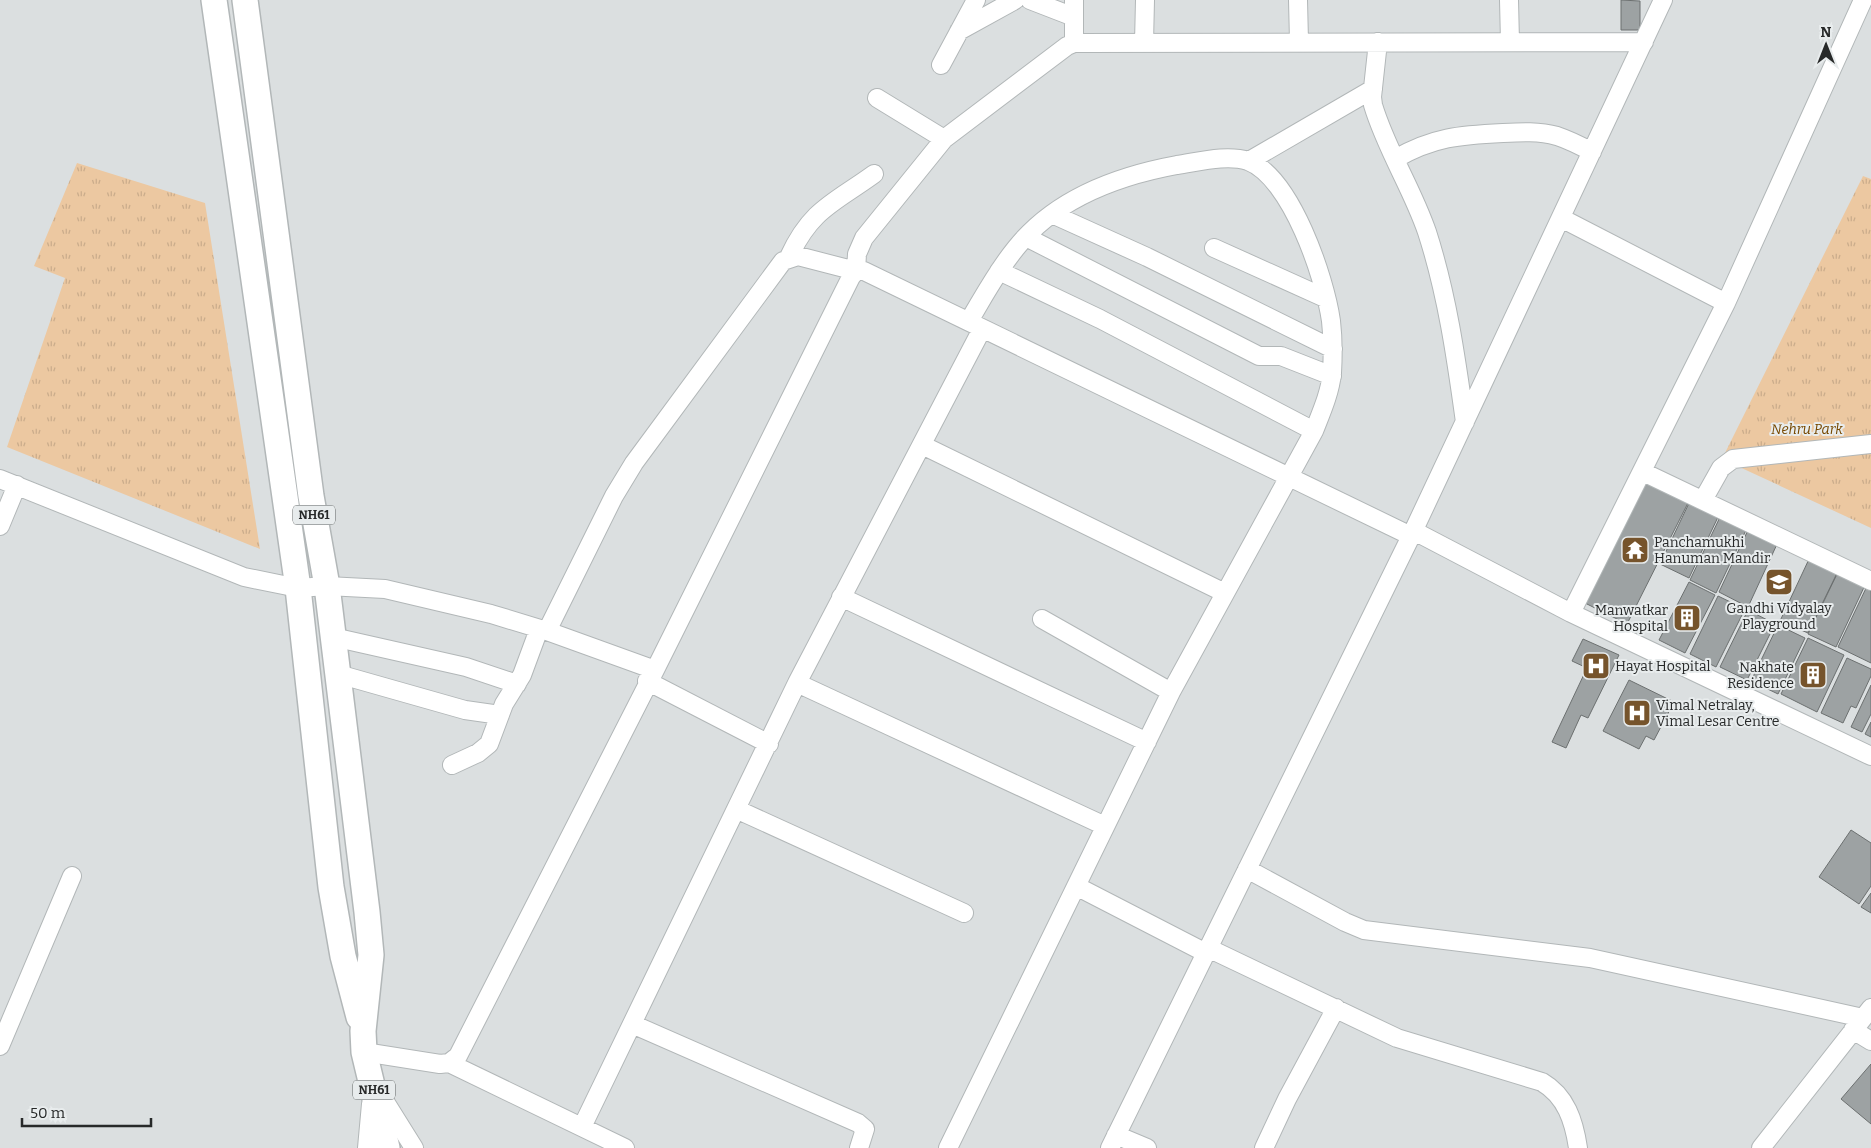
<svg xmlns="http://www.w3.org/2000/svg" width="1871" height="1148" font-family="Bitter,serif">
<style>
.grass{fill:url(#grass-tufts)}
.building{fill:#9da2a3;stroke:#6c7070}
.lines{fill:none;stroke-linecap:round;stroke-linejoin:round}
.minor-casing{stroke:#b2b7b8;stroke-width:20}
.highway-casing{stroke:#b2b7b8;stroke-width:28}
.minor{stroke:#fff;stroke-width:18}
.highway{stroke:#fff;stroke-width:25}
.labels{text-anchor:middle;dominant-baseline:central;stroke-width:4;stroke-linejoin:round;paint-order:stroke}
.shield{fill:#e8eced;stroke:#616464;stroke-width:1}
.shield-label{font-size:12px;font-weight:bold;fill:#272929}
.park-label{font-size:14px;font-style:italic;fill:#764800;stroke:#e8eced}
.poi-label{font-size:14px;fill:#272929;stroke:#e8eced;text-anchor:start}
</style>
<defs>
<pattern id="grass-tufts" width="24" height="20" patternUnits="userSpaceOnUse" patternTransform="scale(1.25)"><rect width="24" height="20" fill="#ecc8a1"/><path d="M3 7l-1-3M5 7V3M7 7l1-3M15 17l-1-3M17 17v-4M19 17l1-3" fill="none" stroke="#caac8b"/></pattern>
</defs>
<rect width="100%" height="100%" fill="#dbdfe0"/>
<!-- grass -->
<path class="grass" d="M 77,163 L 205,203 L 260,549 L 7,447 L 65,278 L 34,266 Z
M 1863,176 L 1871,179 L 1871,528 L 1722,459 Z"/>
<!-- building -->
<path class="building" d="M 1621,0 L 1640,1 L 1640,30 L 1621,30 Z
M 1644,476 L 1690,499 L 1627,624 L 1581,601 Z
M 1690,501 L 1719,515 L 1689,578 L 1660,564 Z
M 1721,515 L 1747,528 L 1716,593 L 1690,580 Z
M 1749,528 L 1778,542 L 1748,607 L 1719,592 Z
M 1810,557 L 1838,571 L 1808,633 L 1780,621 Z
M 1839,570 L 1866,583 L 1836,647 L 1808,634 Z
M 1689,582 L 1715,595 L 1685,653 L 1659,640 Z
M 1868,584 L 1871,585 L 1871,663 L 1838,647 Z
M 1718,596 L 1745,609 L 1716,667 L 1690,654 Z
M 1748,610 L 1775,624 L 1747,680 L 1720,667 Z
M 1778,625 L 1805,638 L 1778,694 L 1751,681 Z
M 1808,638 L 1844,655 L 1817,712 L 1781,694 Z
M 1583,639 L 1619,655 L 1588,718 L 1581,715 L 1566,748 L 1552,742 L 1587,668 L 1572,661 Z
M 1847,658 L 1871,669 L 1871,676 L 1856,708 L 1851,706 L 1843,723 L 1821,713 Z
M 1629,680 L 1674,702 L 1654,740 L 1646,736 L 1639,749 L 1603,731 Z
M 1871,685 L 1871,714 L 1862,732 L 1851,727 Z
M 1871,722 L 1871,737 L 1865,734 Z
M 1851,830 L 1871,843 L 1871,886 L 1859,904 L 1819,877 Z
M 1871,893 L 1871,913 L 1861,907 Z
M 1871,1064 L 1871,1124 L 1841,1099 Z"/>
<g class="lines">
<defs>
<path id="minor" d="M 1030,0 L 1074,17
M 1298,0 L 1299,41
M 1509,0 L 1510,42
M 959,31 L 1015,0
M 1378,42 L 1372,97 L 1373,105 C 1386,149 1412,188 1427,232 C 1447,294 1456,357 1465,422
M 1074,43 L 1074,0
M 1144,43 L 1145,0
M 941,65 L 976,0
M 877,98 L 944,139
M 1395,159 C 1433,137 1460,135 1503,133 C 1521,132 1539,131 1557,136 C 1569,140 1581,146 1592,152
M 1249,161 L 1373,89
M 1052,214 L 1147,257 L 1333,349
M 1561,218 L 1726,303
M 1026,237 L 1259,356 L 1281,356 L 1332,376
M 1214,248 L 1325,298
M 789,257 C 811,209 834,203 874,174
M 999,271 L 1100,319 L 1314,431
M 922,445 L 1225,593
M 1643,472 L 1871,581
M 0,479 L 244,577 L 298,588 L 327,586 L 385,589 L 491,614 L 547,631 L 655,670
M 1703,500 L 1721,468 L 1733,459 L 1871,444
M 0,526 L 17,485
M 1414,531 L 1571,613 L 1871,756
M 841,597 L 1147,742
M 1571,613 L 1726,303 L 1863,0
M 1042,619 L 1171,692
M 547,631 L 614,496 L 634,463 L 783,261 L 798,256 L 856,271 L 857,254 L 864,238 L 944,139 L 1067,46 L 1074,43 L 1644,42
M 333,637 L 466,667 L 517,684
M 338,674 L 465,710 L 500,715
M 647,681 L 769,744
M 797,683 L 1105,826
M 452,765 L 478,753 L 489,744 L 504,704 L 522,675 L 539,629
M 738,810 L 964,913
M 1247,869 L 1345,922 L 1364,930 L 1590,958 L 1863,1018
M 1076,886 L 1206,953
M 1208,948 L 1397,1038 L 1542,1082 C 1566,1096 1574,1121 1578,1148
M 632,1024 L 858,1123 L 865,1129 L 859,1148
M 1853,1030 L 1871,1041
M 0,1046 L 72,876
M 364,1052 L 440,1064 L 449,1063 L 458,1056 L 655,670 L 851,277 L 856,271 L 864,271 L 1411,536
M 449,1063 L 625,1148
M 379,1092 L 414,1148
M 582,1127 L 797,683 L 982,329
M 1116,1135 L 1147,1148
M 367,1148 L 371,1104
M 948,1148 L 1171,692 L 1314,431 C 1321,413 1330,393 1332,373 C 1333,356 1333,338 1331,321 C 1325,278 1291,177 1248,161 C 1227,154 1198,162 1177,165 C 1117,176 1055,199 1016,248 C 997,271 984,296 969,321
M 1110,1148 L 1411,536 L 1663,0
M 1264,1148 L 1287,1099 L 1336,1008
M 1761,1148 L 1871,1008"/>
<path id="highway" d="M 214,0 L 298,588 L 331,887 L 343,956 L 359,1017
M 245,0 L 311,496 L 327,586 L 367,912 L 371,955 L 363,1031 L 364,1052 L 387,1148"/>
</defs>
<!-- minor casing -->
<use href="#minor" class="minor-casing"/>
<!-- highway casing -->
<use href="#highway" class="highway-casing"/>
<!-- minor -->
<use href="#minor" class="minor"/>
<!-- highway -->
<use href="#highway" class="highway"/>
</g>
<!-- icons -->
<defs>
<symbol id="temple-square" viewBox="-11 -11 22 22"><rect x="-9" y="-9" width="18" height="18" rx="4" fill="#76542c" stroke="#e8eced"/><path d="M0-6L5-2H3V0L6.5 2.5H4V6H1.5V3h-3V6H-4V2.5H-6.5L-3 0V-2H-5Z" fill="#fff"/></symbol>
<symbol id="school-square" viewBox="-11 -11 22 22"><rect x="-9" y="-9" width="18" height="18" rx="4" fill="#76542c" stroke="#e8eced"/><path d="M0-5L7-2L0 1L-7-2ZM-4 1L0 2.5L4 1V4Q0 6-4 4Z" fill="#fff"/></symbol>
<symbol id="building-square" viewBox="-11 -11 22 22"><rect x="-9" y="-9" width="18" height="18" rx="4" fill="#76542c" stroke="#e8eced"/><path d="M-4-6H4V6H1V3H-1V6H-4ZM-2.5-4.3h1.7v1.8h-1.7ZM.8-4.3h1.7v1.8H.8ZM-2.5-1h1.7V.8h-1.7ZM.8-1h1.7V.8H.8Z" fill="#fff"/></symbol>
<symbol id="hospital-square" viewBox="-11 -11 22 22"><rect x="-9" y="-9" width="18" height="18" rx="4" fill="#76542c" stroke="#e8eced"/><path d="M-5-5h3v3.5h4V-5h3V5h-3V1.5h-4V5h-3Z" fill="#fff"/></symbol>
</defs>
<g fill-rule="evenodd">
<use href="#temple-square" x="1619" y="534" width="32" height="32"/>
<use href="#school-square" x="1763" y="566" width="32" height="32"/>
<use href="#building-square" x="1671" y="602" width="32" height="32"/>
<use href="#hospital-square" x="1580" y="650" width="32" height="32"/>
<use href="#building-square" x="1797" y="659" width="32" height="32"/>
<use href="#hospital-square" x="1621" y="697" width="32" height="32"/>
</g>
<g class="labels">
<!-- shield labels -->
<g class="shield">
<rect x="293" y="505.5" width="42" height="19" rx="4"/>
<rect x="353" y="1080.5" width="42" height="19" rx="4"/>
</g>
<g class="shield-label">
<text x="314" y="515">NH61</text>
<text x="374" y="1090">NH61</text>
</g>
<!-- park labels -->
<g class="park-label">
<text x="1807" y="429">Nehru Park</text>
</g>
<!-- poi labels -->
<g class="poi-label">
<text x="1654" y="542">Panchamukhi<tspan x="1654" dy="16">Hanuman Mandir</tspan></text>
<text x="1779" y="608" text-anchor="middle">Gandhi Vidyalay<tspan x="1779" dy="16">Playground</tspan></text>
<text x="1668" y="610" text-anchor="end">Manwatkar<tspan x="1668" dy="16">Hospital</tspan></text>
<text x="1615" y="666">Hayat Hospital</text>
<text x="1794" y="667" text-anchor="end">Nakhate<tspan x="1794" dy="16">Residence</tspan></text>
<text x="1656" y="705">Vimal Netralay,<tspan x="1656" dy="16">Vimal Lesar Centre</tspan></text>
</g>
</g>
<!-- north arrow -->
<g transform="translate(1826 45)" stroke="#e8eced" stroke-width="4" paint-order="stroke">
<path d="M0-4L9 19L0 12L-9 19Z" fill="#272929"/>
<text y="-8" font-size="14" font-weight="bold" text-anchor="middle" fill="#272929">N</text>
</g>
<!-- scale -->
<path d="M22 1118v8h129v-8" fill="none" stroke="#272929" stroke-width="2.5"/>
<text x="30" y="1118" font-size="15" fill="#272929" stroke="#e8eced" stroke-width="4" paint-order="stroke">50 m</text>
</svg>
